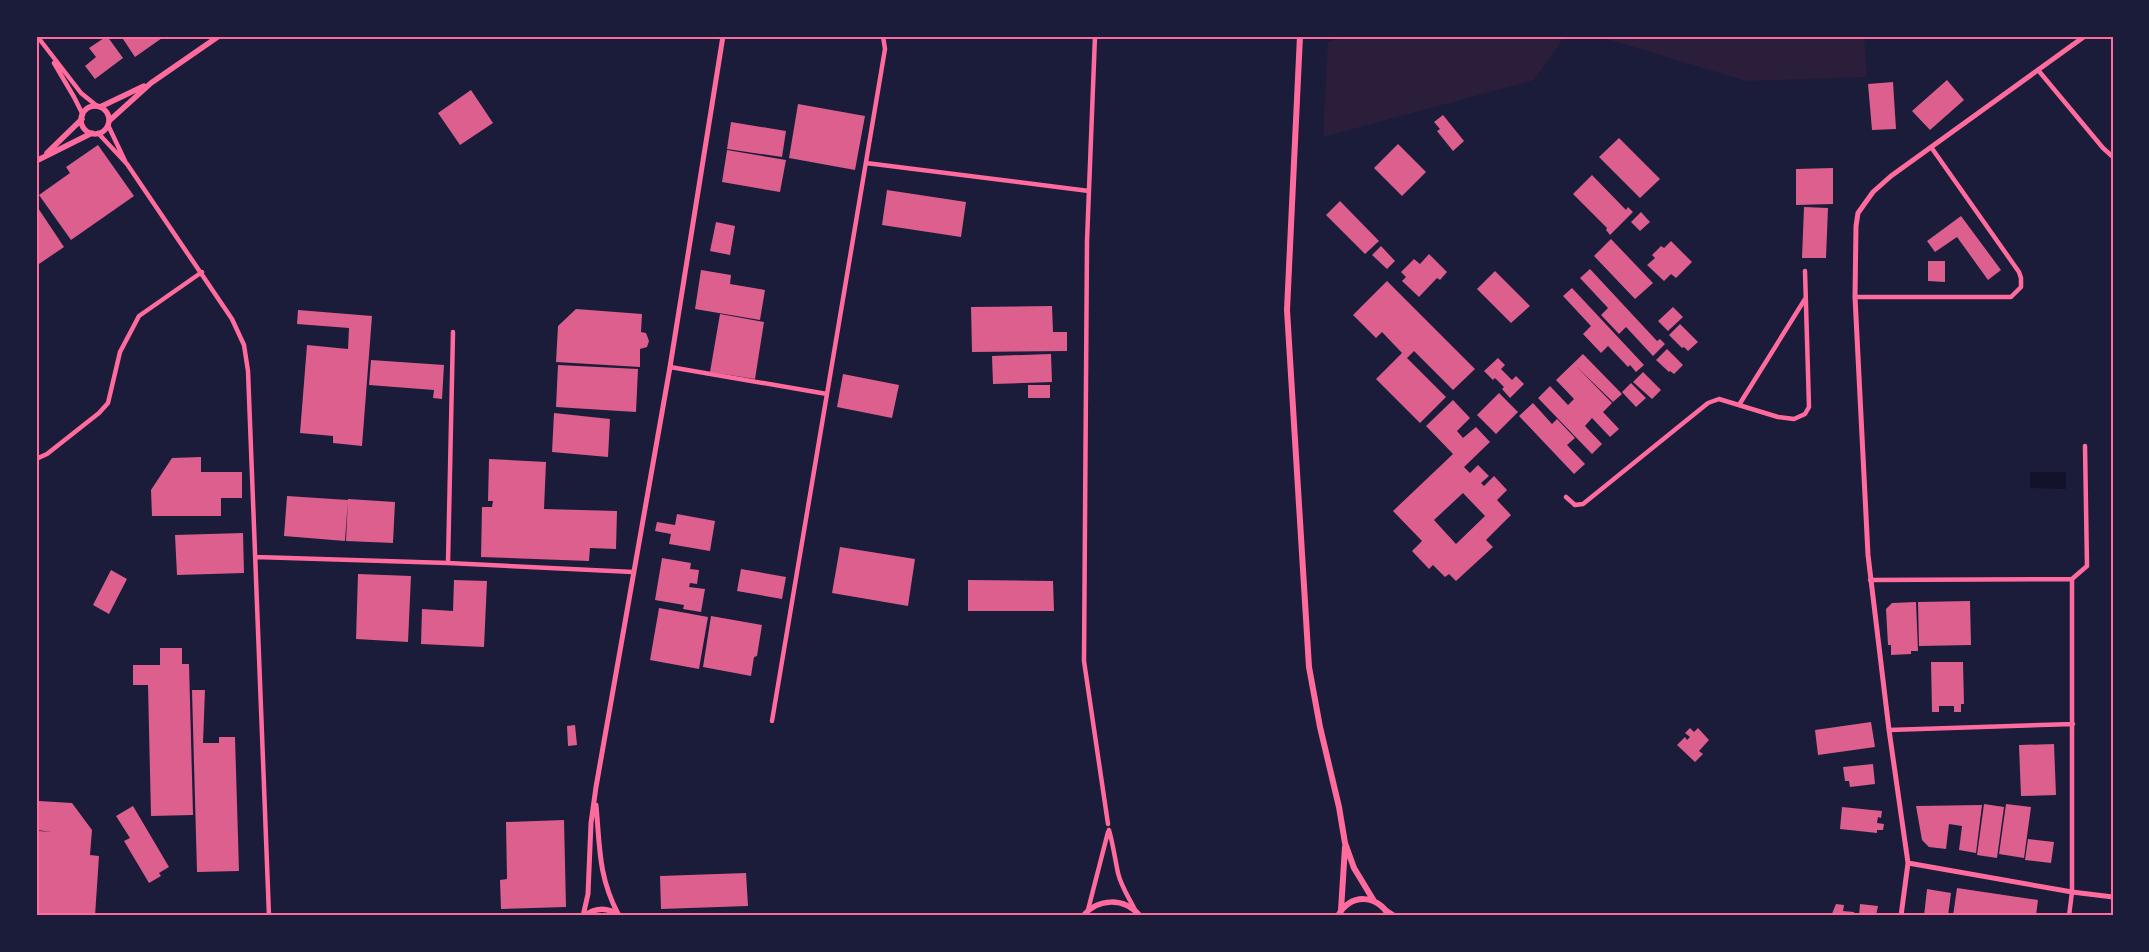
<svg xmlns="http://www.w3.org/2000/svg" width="2149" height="952" font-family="'DM Sans',sans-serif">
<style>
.green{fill:#2a1e3b}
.water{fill:#12122b}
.building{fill:#dd5f8e;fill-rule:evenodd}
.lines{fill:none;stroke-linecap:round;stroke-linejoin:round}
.minor{stroke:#ff6b9d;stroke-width:4.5}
.tertiary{stroke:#ff6b9d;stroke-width:5}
.secondary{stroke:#ff6b9d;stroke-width:5.5}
.primary{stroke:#ff6b9d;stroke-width:6}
.neatline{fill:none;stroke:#ff6b9d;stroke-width:2}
</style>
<rect width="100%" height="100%" fill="#1b1b3a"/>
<!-- green -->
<path class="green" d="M 1347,36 L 1565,36 L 1534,80 L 1323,137 L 1328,42 Z
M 1597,36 L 1864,36 L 1867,77 L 1746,81 Z"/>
<!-- water -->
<path class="water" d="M 2030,472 L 2066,472 L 2066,489 L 2030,488 Z"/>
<!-- building -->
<path class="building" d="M 107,36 L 123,58 L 95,79 L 85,66 L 96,57 L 89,48 Z
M 121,36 L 165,36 L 135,57 Z
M 1947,80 L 1964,100 L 1930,130 L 1912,111 Z
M 1893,82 L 1896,129 L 1872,130 L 1868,84 Z
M 471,90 L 493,123 L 460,145 L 438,113 Z
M 798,104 L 865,116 L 855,170 L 789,158 Z
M 1443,115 L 1464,141 L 1453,151 L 1437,131 L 1440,129 L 1434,122 Z
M 731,122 L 786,131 L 782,157 L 727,149 Z
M 1619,138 L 1660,179 L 1640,198 L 1599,157 Z
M 1398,144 L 1426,172 L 1402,196 L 1374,168 Z
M 98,145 L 134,196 L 71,240 L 39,195 L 70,173 L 66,167 Z
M 727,150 L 786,160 L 780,192 L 722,182 Z
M 1833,168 L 1833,204 L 1796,205 L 1796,169 Z
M 1592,175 L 1626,210 L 1628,207 L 1633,212 L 1610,235 L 1606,230 L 1607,228 L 1573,194 Z
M 887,190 L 966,202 L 961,237 L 882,225 Z
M 1340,201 L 1379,241 L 1365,254 L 1326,215 Z
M 36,205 L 64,247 L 36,266 Z
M 1804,207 L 1828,208 L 1826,258 L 1802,258 Z
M 1641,212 L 1650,222 L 1640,231 L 1631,222 Z
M 1961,216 L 2001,270 L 1988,280 L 1957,237 L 1935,252 L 1927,241 Z
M 716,222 L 735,226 L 730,255 L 710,251 Z
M 1611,239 L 1653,283 L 1635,299 L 1594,256 Z
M 1671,241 L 1692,262 L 1676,278 L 1671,274 L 1664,281 L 1647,265 L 1655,258 L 1652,255 L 1661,246 L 1664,248 Z
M 1381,246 L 1395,261 L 1387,269 L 1372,255 Z
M 1429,254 L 1447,272 L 1440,280 L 1437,278 L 1419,297 L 1402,281 L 1406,277 L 1401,272 L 1414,259 L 1420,264 Z
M 1928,261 L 1945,261 L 1945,282 L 1928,281 Z
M 1590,269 L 1657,341 L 1660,339 L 1665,344 L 1653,356 L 1626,327 L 1619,334 L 1601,315 L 1608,308 L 1580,278 Z
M 701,270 L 731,275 L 730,284 L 765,290 L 760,320 L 695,309 Z
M 1495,271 L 1530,306 L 1511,323 L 1477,289 Z
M 1387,281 L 1475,369 L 1453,390 L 1414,351 L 1407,358 L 1446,397 L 1420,423 L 1376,379 L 1402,353 L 1382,332 L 1376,338 L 1353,315 Z
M 1572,288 L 1644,365 L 1636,372 L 1630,365 L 1628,367 L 1608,346 L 1601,353 L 1583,334 L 1591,326 L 1563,296 Z
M 1052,306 L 1053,332 L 1067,332 L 1067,351 L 972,352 L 971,307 Z
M 1673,307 L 1683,317 L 1668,331 L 1658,321 Z
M 576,309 L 642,314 L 641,332 L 646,333 L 649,341 L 647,347 L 640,349 L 640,367 L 556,362 L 558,326 Z
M 298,310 L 372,316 L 362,446 L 333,443 L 333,436 L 300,433 L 307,345 L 348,349 L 349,328 L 297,324 Z
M 720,314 L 764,322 L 755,379 L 710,372 Z
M 1680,324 L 1698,342 L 1688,351 L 1684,347 L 1682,348 L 1669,335 Z
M 1667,349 L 1683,365 L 1674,374 L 1670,371 L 1669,372 L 1656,360 Z
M 1051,354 L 1052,382 L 993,384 L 992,356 Z
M 1583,354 L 1622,394 L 1613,402 L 1576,366 L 1612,403 L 1603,412 L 1619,429 L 1610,437 L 1592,418 L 1585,426 L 1602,444 L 1592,454 L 1538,398 L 1550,386 L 1568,405 L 1574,399 L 1556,380 Z
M 1498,358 L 1505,365 L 1501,369 L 1512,380 L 1516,376 L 1524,384 L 1510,398 L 1502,389 L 1504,387 L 1495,378 L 1493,380 L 1484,371 Z
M 371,360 L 444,365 L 442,399 L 433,398 L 434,390 L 369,385 Z
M 558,365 L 638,369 L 636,412 L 556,407 Z
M 1643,372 L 1661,390 L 1652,399 L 1633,382 Z
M 843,374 L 899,385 L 892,418 L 837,407 Z
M 1631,383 L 1646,398 L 1636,407 L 1622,392 Z
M 1028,385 L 1050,385 L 1050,398 L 1028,398 Z
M 1499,393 L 1518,412 L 1496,434 L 1477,415 Z
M 1453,400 L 1470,418 L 1457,431 L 1463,438 L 1476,427 L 1490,442 L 1464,467 L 1470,473 L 1478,465 L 1489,476 L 1481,483 L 1484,486 L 1494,476 L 1507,490 L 1497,500 L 1511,515 L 1486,540 L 1493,547 L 1456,581 L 1449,574 L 1445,577 L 1433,565 L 1429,569 L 1412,551 L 1422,541 L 1393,511 L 1453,454 L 1426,426 ZM 1463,493 L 1485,516 L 1456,544 L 1434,520 Z
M 1533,403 L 1552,424 L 1557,419 L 1575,438 L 1567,445 L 1585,464 L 1574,474 L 1519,416 Z
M 554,413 L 610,419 L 608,457 L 552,452 Z
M 201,457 L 201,472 L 242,472 L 242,498 L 221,498 L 221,516 L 152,516 L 151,490 L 172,458 Z
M 489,459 L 546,462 L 544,509 L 617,511 L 616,549 L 590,548 L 589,561 L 481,557 L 482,507 L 492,507 L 493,501 L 488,501 Z
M 287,496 L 348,500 L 345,541 L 284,536 Z
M 348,499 L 395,502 L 393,543 L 346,541 Z
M 677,514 L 715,521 L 710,551 L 669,544 L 671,534 L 655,531 L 657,522 L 675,525 Z
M 243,533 L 244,573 L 177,575 L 175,535 Z
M 840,547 L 915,559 L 908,606 L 832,593 Z
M 662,558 L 691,563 L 690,569 L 699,570 L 697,584 L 690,583 L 689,587 L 705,589 L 701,612 L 683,609 L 684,605 L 655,600 Z
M 741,569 L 786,577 L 782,599 L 737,591 Z
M 111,570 L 127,579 L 109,614 L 93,605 Z
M 358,574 L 411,576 L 408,642 L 356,639 Z
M 454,580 L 487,581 L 484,647 L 421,644 L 422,609 L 453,611 Z
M 968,580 L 1053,581 L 1054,611 L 968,611 Z
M 1970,601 L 1971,645 L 1919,646 L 1918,602 Z
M 1916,602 L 1918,651 L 1911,651 L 1911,654 L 1891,655 L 1891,645 L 1888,645 L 1886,609 L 1892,603 Z
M 659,608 L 708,617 L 699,669 L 650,660 Z
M 711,616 L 762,625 L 757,656 L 754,657 L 751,676 L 703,667 Z
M 160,648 L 182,648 L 182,664 L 189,664 L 193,815 L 151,816 L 148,685 L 133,685 L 133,665 L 160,665 Z
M 1931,662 L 1963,662 L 1964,704 L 1961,704 L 1961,712 L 1954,712 L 1954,706 L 1939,706 L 1939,712 L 1932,712 Z
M 192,690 L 205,690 L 203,743 L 219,743 L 219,737 L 235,737 L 239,871 L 197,872 Z
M 1871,722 L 1875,747 L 1818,755 L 1815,730 Z
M 575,725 L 577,745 L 568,746 L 567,726 Z
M 1690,728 L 1694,732 L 1698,728 L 1709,740 L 1699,751 L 1703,754 L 1695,762 L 1677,745 L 1685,737 L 1687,740 L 1690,737 L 1685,733 Z
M 2054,744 L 2056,795 L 2021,796 L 2019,745 Z
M 1873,764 L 1875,784 L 1850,787 L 1849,781 L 1845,781 L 1843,767 Z
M 39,801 L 72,803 L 92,830 L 90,855 L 99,856 L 95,916 L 36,916 L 39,831 L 52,832 L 37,830 Z
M 1984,804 L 2004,807 L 1997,858 L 1977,855 Z
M 2006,804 L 2031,807 L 2024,858 L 1999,854 Z
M 1982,805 L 1976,853 L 1959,850 L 1962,826 L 1949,824 L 1946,849 L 1929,847 L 1922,840 L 1916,806 Z
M 133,806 L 169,867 L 159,873 L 161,876 L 149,883 L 124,841 L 130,838 L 116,816 Z
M 1842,807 L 1882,811 L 1881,818 L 1878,817 L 1877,823 L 1884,824 L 1883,830 L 1877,830 L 1877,833 L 1840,829 Z
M 564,820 L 566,907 L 501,909 L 500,880 L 507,879 L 506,822 Z
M 2028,839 L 2054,842 L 2051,863 L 2025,860 Z
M 746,873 L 748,906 L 661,909 L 660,876 Z
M 1957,888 L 2038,900 L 2036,916 L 1953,916 Z
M 1927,889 L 1951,893 L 1948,916 L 1924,916 Z
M 1836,904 L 1844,905 L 1843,911 L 1854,912 L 1854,916 L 1831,916 Z
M 1860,904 L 1878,906 L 1876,916 L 1859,916 Z"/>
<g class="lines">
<!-- minor -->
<path class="minor" d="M 37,36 L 81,93 L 97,106
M 1095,36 L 1087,241 L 1084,661 L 1108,824
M 54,63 L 74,97 L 83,115
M 2038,70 L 2103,148 L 2113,157
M 108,125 L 125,161
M 98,133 L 127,164 L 232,319 L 244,345 L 248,371 L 269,916
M 866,163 L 1089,191
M 1855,297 L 2011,297 L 2021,287 L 2021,278 L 2019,272 L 1931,147
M 670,367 L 827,394
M 1739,405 L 1805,299
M 36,459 L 47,454 L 99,413 L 108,403 L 120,352 L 139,316 L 202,272
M 1566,497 L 1575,505 L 1583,504 L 1708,403 L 1719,399 L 1778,417 L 1794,419 L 1805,414 L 1809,407 L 1805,271
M 256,557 L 448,563 L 633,572
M 448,563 L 453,332
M 1870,580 L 2072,579
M 772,721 L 885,49 L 883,36
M 1889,730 L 2073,724
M 1109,830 C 1113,844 1115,859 1118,873 C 1121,886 1129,898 1135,910
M 1088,910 L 1108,832
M 2069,916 L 2072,892 L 2072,579 L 2087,566 L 2085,446"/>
<!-- tertiary -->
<path class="tertiary" d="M 596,805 C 600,847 598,875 618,914
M 1908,863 L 2072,892 L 2113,897
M 1386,910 L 1395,916
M 583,916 L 588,894 L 591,823 L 596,787 L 670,367 L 723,36
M 1901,916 L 1908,863 L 1889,730 L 1868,555 L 1855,297 L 1856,226 L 1858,213 L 1873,192 L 1891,176 L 2085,36"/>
<!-- secondary -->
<path class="secondary" d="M81 120a14 14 0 1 1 28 0a14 14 0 1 1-28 0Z
M 100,107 L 144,86
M 109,121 L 151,83 L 219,36
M 47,153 L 82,119
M 36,161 L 92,133
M 584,916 C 596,907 608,907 620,916
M 1083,916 C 1098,898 1124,897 1140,916"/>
<!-- primary -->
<path class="primary" d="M 1300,36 L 1287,310 L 1309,667 L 1320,727 L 1339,807 L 1345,843 L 1354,868 L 1374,901
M 1341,910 L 1345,847
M 1338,916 C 1349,893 1378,894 1389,916"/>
</g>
<!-- border -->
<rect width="2149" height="952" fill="none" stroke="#1b1b3a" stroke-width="75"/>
<rect x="38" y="38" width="2074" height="876" class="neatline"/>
</svg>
